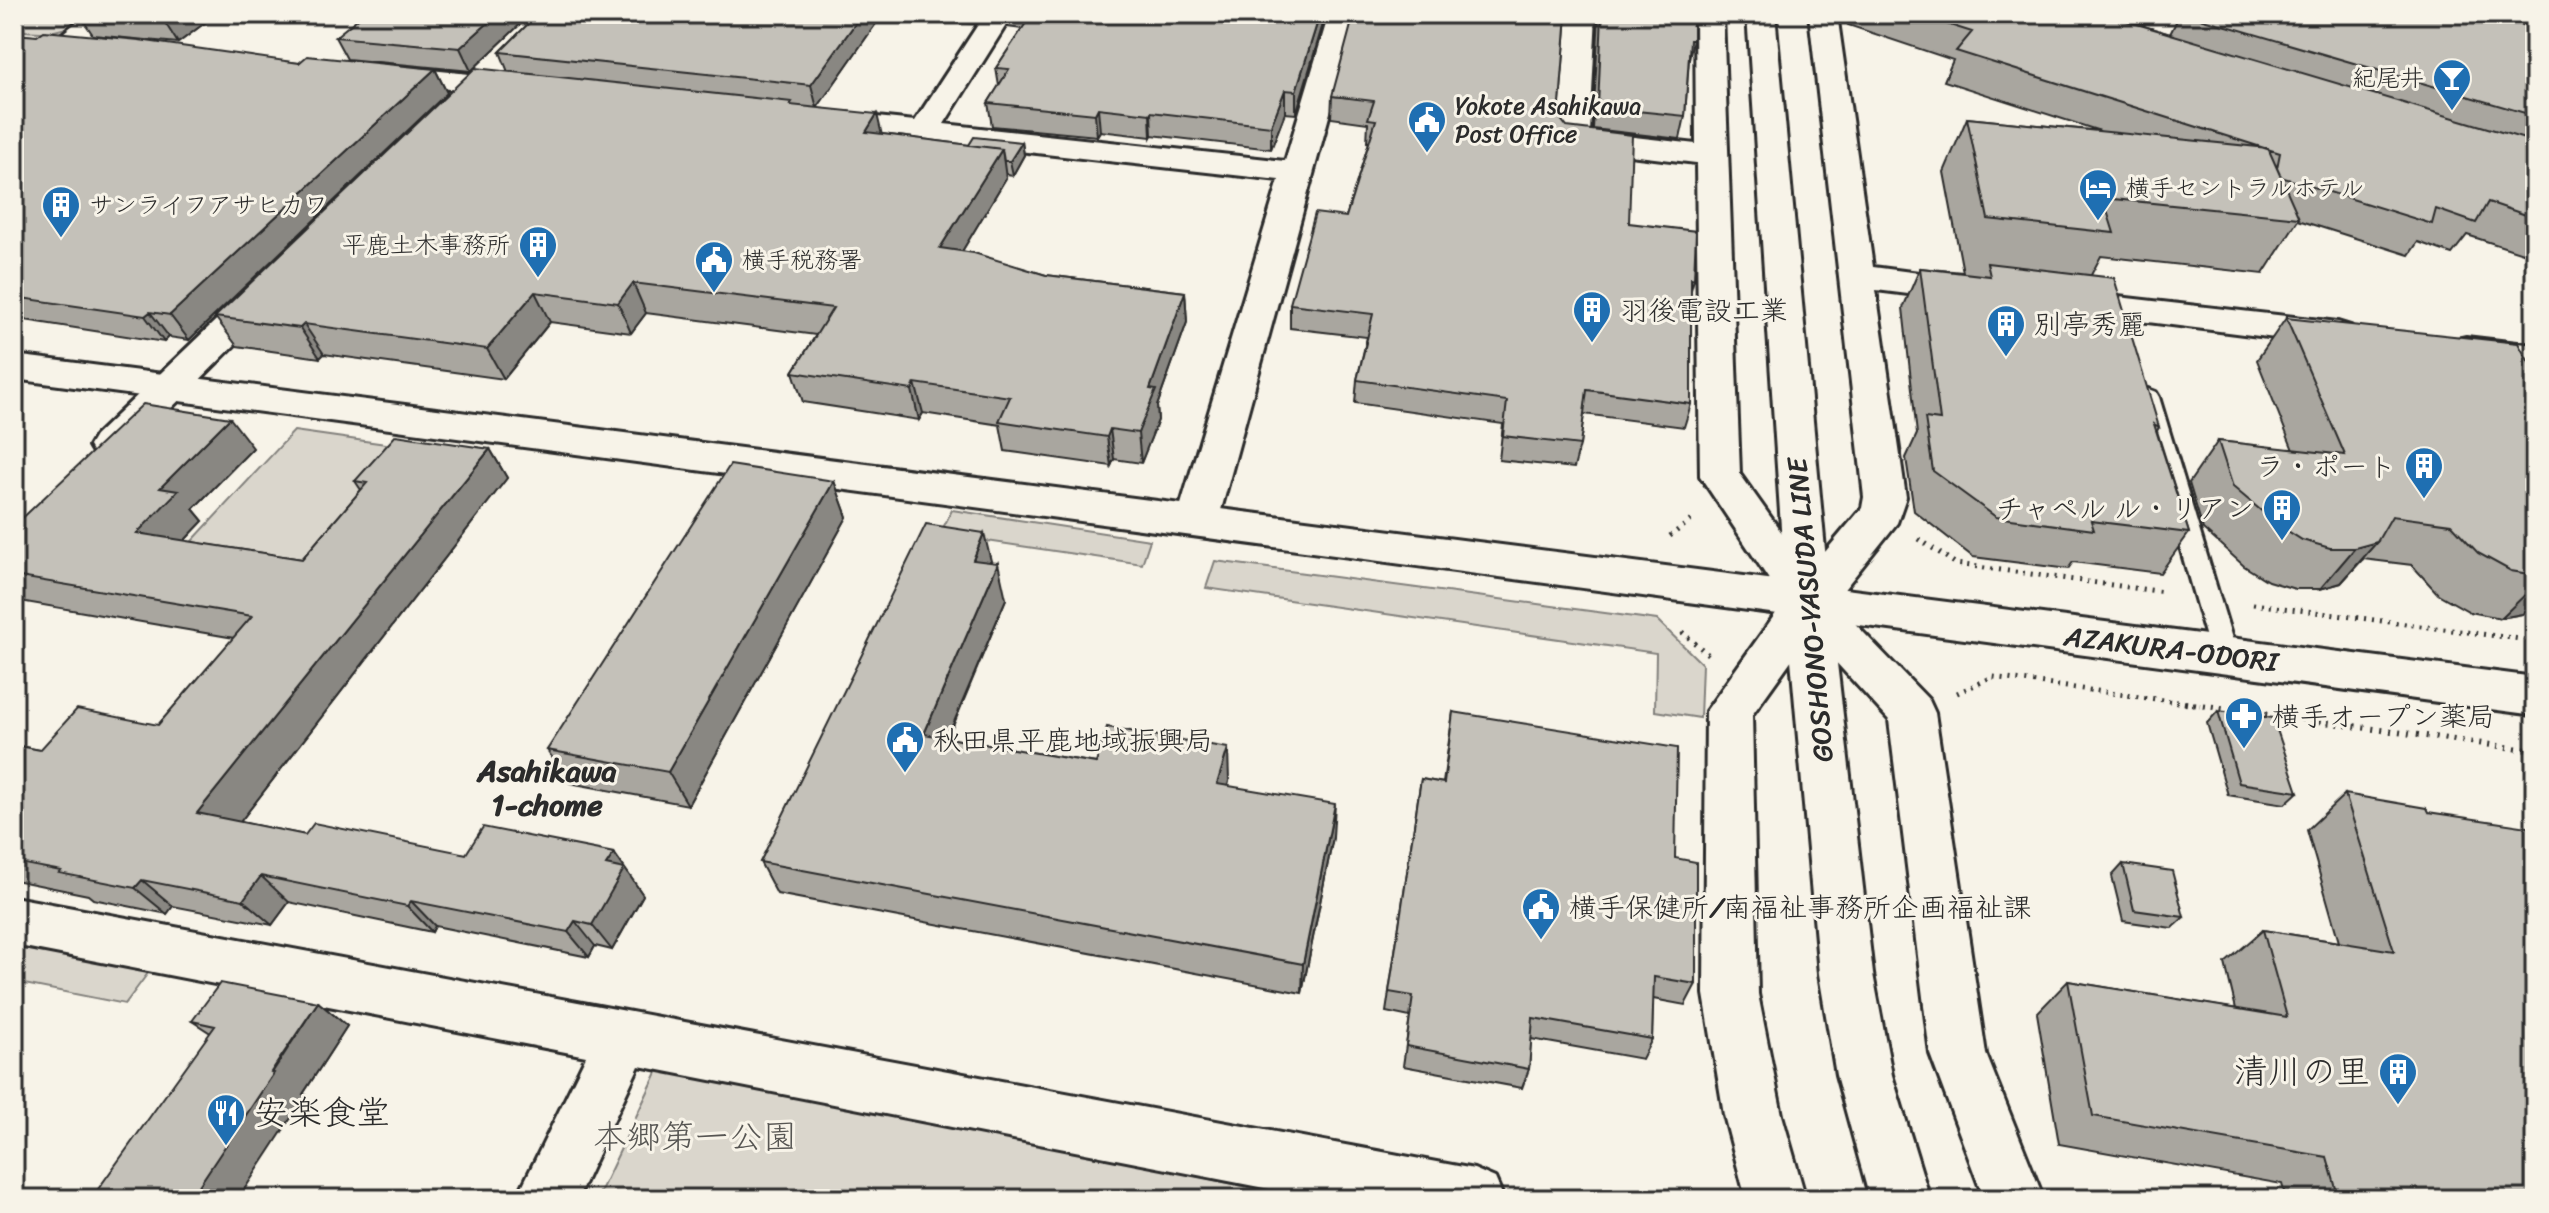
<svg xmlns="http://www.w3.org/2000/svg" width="2549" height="1213" font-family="Sriracha,'Klee One',sans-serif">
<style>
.green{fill:#dad6cc;stroke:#82807c;stroke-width:2}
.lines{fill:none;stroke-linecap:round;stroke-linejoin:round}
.service-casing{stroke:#2b2b2b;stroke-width:6}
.minor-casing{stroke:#2b2b2b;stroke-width:6}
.tertiary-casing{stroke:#2b2b2b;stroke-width:6}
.secondary-casing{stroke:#2b2b2b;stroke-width:6}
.path-far1{stroke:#2b2b2b;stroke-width:5;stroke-dasharray:2 6;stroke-linecap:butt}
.path{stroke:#2b2b2b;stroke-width:6;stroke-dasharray:2 7;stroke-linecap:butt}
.service{fill:#f7f3e8;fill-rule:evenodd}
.minor{fill:#f7f3e8;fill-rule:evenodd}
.tertiary{fill:#f7f3e8;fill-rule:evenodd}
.secondary{fill:#f7f3e8;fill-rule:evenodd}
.wall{fill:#a9a69f;stroke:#2b2b2b;stroke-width:2}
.shaded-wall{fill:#898782;stroke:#2b2b2b;stroke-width:2}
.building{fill:#c4c1b9;stroke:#2b2b2b;stroke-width:2}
.labels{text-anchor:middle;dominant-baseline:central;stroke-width:6;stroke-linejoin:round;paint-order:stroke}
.far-poi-label{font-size:24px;fill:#2b2b2b;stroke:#f7f3e8;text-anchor:start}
.poi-label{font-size:28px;fill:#2b2b2b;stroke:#f7f3e8;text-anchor:start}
.street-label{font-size:28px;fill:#2b2b2b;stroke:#f7f3e8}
.neighbourhood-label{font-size:30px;font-weight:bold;fill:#2b2b2b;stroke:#f7f3e8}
.near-poi-label{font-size:34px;fill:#2b2b2b;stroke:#f7f3e8;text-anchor:end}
.near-park-label{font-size:34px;fill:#575653;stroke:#f7f3e8}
</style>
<rect width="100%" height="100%" fill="#f7f3e8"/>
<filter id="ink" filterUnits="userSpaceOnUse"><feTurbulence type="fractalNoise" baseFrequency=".0125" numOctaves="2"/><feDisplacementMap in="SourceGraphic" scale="16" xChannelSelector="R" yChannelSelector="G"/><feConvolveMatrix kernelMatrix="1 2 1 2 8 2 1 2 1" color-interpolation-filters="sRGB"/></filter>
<g filter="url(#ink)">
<!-- green -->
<path class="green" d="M 14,14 L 91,14 C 62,34 48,34 14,30 Z
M 294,431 L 400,446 L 296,570 L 181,553 Z
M 952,510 L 1150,540 L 1142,564 L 940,534 Z
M 1215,561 L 1657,620 L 1702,664 L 1700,718 L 1655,711 L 1656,653 L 1206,588 Z
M 14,939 L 154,965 L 125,1004 L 14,982 Z
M 660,1066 L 1307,1199 L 597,1199 Z"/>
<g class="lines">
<defs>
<path id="service" d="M 2148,389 L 2156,392 L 2159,397 L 2237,655 L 2233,662 L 2224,666 L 2215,662 L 2211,655 L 2137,397 L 2140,392 Z"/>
<path id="minor" d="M 87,14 L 120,14 C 108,32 75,56 54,50 L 49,44 Z
M 985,14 L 1013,14 L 944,124 L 1285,161 L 1329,14 L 1357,14 L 1218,521 L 1212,532 L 1197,536 L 1182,532 L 1176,521 L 1279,180 L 819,129 L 808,127 L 803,120 L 808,113 L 819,111 L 915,121 Z
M 1568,14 L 1596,14 L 1590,132 L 1696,144 L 1695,14 L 1723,14 L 1740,474 L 1809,571 L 1862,508 L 1864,497 L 1809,14 L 1837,14 L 1873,267 L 1973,280 L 1986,283 L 1991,291 L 1986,299 L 1973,302 L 1876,290 L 1906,497 L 1897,523 L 1834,602 L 1929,700 L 1935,713 L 1986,1054 L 2044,1199 L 1984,1199 L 1930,1054 L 1889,720 L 1810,634 L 1752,715 L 1758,994 L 1782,1115 L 1806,1199 L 1746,1199 L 1724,1115 L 1704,994 L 1706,711 L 1784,602 L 1700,476 L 1696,163 L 1563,147 L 1558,140 Z
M 2154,14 L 2183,14 C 2170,33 2158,60 2133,53 L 2128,47 Z
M 381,65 L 520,79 L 531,82 L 535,88 L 531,94 L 520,97 L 370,80 L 366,74 L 370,68 Z
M 269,279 L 282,282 L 287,290 L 282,298 L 123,456 L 109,460 L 95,456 L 89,446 L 95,436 L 256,282 Z
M 2065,291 L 2338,322 L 2351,326 L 2356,334 L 2351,342 L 2338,346 L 2052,310 L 2047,302 L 2052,294 Z
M 2466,337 L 2535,345 L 2535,369 L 2453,358 L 2447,349 L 2453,340 Z
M 14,897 L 1474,1169 L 1495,1178 L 1504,1199 L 1321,1199 L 639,1066 L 577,1199 L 516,1199 L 586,1056 L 14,945 Z"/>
<path id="tertiary" d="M 14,355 L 2535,677 L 2535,715 L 14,379 Z"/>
<path id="secondary" d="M 1747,14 L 1775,14 L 1830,603 L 1873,974 L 1892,1075 L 1930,1199 L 1870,1199 L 1836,1075 L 1819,974 L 1786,603 Z"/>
</defs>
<!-- service casing -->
<use href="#service" class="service-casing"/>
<!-- minor casing -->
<use href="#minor" class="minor-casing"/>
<!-- tertiary casing -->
<use href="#tertiary" class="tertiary-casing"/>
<!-- secondary casing -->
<use href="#secondary" class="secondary-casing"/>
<!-- path-far1 -->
<path class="path-far1" d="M 1670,536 L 1694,518
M 1919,539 L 1956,564 L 2164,592
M 2253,604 L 2535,641
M 1682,632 L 1711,657
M 1957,693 L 1993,677 L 2200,705"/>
<!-- path -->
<path class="path" d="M 2185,703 L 2535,751"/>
<!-- service -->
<use href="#service" class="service"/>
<!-- minor -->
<use href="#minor" class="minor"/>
<!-- tertiary -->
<use href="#tertiary" class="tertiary"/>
<!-- secondary -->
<use href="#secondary" class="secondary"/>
</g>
<!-- wall -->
<path class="wall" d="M 79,14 L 202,14 L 206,22 L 178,43 L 93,35 Z
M 444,14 L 531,14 L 471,71 L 347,59 L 335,37 L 440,17 Z
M 538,14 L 983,14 L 975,24 L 882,15 L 817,108 L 882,134 L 969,145 L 1022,142 L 1024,155 L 1013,175 L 1006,174 L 1006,178 L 962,251 L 1046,275 L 1185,292 L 1187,322 L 1157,406 L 1158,420 L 1141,463 L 1114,459 L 1111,466 L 1005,451 L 1000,425 L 923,413 L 919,420 L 803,402 L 793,372 L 816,335 L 646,313 L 631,333 L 550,322 L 504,379 L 324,354 L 320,358 L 237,346 L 215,317 L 508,72 L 500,52 Z
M 1006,14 L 1326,14 L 1296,114 L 1285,113 L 1271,149 L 1152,135 L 1151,137 L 1100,131 L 1097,136 L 992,126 L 988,103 L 999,86 L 996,68 L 1022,29 L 1008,27 Z
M 1599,14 L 1693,14 L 1693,40 L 1689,59 L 1685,116 L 1680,139 L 1593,129 Z
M 1852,14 L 2151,14 L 2141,25 L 2170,34 L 2180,14 L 2535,14 L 2535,257 L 2467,235 L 2452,254 L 2418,242 L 2409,255 L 2298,220 L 2263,274 L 2101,256 L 2091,275 L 2159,427 L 2157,431 L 2189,533 L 2160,573 L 2073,562 L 2068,569 L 1973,557 L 1914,511 L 1906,458 L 1917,434 L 1903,308 L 1920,268 L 1963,272 L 1944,172 L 1967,118 L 2100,131 L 1944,81 L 1953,60 L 1848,25 Z
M 14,34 L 299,63 L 435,69 L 447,93 L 189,340 L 169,337 L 164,342 L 25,320 L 21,323 L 14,322 Z
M 1332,96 L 1559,117 L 1629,223 L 1694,279 L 1691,290 L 1691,404 L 1684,427 L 1584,414 L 1580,445 L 1574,468 L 1499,460 L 1503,424 L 1355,403 L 1357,380 L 1367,337 L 1290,328 L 1290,304 L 1346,217 L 1369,142 L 1367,142 L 1368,123 L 1331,118 Z
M 2286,318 L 2535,373 L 2534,606 L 2522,614 L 2501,618 L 2470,612 L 2438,594 L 2412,565 L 2363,559 L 2341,583 L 2320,589 L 2295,589 L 2268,581 L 2244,566 L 2203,529 L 2189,483 L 2218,441 L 2293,450 L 2257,360 Z
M 253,448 L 193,509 L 203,521 L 184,541 L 302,559 L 361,490 L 355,481 L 490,449 L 507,478 L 240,822 L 305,835 L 466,854 L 614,853 L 643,895 L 612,950 L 595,946 L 589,957 L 435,926 L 432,932 L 289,902 L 272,925 L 173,906 L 167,914 L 93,899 L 88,895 L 14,880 L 14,745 L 40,750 L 158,725 L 234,638 L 14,600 L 14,526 Z
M 834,481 L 847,517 L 688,805 L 570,783 L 547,750 Z
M 991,562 L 1006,599 L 948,738 L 1096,763 L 1229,781 L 1228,786 L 1333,837 L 1302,993 L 777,894 L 760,862 Z
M 2218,711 L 2298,792 L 2285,804 L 2228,795 L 2207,723 Z
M 1453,712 L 1675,858 L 1696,984 L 1685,1005 L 1653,999 L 1652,1039 L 1642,1059 L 1531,1039 L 1529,1069 L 1522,1088 L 1403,1066 L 1410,1017 L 1386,1012 L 1421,779 L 1443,783 Z
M 2345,794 L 2535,1199 L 2286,1199 L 2282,1184 L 2059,1144 L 2037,1013 L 2068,981 L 2236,1009 L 2225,963 L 2263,930 L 2339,942 L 2307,830 Z
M 2123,864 L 2184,917 L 2172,928 L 2123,921 L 2112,876 Z
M 318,1002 L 347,1026 L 303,1094 L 306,1095 L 192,1021 Z"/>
<!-- shaded-wall -->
<path class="shaded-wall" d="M 168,14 L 202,14 L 206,22 L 178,43 L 162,18 Z
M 498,14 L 531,14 L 471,71 L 460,48 Z
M 862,14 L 882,14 L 882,15 L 817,108 L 811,85 Z
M 973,14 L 983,14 L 975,24 Z
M 1320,14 L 1326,14 L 1296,114 L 1296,91 Z
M 2144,14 L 2151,14 L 2135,33 Z
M 435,69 L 447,93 L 189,340 L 170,315 Z
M 1285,90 L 1285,113 L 1271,149 L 1271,126 Z
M 1098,108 L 1100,131 L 1097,136 L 1095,114 Z
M 1151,112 L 1152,135 L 1151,137 L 1150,114 Z
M 877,114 L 884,144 L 866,132 Z
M 1022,142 L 1024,155 L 1013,175 L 1010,161 Z
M 1002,149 L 1006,178 L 946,278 L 940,248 Z
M 633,283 L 646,313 L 631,333 L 618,303 Z
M 535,292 L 550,322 L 504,379 L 487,349 Z
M 1185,292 L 1187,322 L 1157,406 L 1158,420 L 1141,463 L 1138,433 L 1150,389 Z
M 14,308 L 25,320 L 21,323 L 14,315 Z
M 150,312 L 169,337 L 164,342 L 145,316 Z
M 304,324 L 324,354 L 320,358 L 300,328 Z
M 915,383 L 923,413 L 919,420 L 912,390 Z
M 230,418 L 253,448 L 193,509 L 203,521 L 163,563 L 137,533 L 160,488 Z
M 1110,429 L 1114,459 L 1111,466 L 1107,437 Z
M 490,449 L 507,478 L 226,840 L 197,813 Z
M 834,481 L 847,517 L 688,805 L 668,772 Z
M 984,533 L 993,569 L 973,560 Z
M 2377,542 L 2341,583 L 2320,589 L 2355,548 Z
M 998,563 L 1006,599 L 935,767 L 924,734 Z
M 2535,585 L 2535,605 L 2522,614 L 2501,618 Z
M 1228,748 L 1229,781 L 1219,817 L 1217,784 Z
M 1335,804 L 1333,837 L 1302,993 L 1303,964 Z
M 614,853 L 643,895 L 612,950 L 592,925 L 606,865 Z
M 261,876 L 289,902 L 272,925 L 243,900 Z
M 142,880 L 173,906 L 167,914 L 135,888 Z
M 411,901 L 435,926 L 432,932 L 407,906 Z
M 575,921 L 595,946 L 589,957 L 568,932 Z
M 318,1002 L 347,1026 L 303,1094 L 306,1095 L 238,1199 L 190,1199 Z"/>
<!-- building -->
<path class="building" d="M 119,14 L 168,14 L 162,18 Z
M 374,14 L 410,14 L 440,17 L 444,14 L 498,14 L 460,48 L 335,37 L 362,15 L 372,16 Z
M 538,14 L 862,14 L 811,85 L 500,52 Z
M 1032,14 L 1320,14 L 1296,91 L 1285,90 L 1271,126 L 1151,112 L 1150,114 L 1098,108 L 1095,114 L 988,103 L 1009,69 L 996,68 Z
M 1354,14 L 1567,14 L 1559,117 L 1567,127 L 1632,135 L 1629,223 L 1696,231 L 1694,279 L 1691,278 L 1691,404 L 1587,390 L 1580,445 L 1503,436 L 1507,401 L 1357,380 L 1373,314 L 1290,304 L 1315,213 L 1346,217 L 1376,120 L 1368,119 L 1374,101 L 1332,96 Z
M 1602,14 L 1693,14 L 1693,40 L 1690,40 L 1685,116 L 1598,107 Z
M 1915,14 L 2103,14 L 2535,142 L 2535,218 L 2488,202 L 2476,223 L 2436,209 L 2432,224 L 2281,177 L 2277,168 L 2280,153 L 1956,51 L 1972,32 Z
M 2186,14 L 2481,14 L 2535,28 L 2535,116 Z
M 44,31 L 139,40 L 299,63 L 307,56 L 435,69 L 170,315 L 150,312 L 145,316 L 14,297 L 14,34 L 37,36 Z
M 475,68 L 792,102 L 790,105 L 877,114 L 866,132 L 1002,149 L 940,248 L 974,253 L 1046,275 L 1185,292 L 1150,389 L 1156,390 L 1138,433 L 1110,429 L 1107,437 L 999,421 L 1010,397 L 915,383 L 912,390 L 793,372 L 833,308 L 633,283 L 618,303 L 535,292 L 487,349 L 304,324 L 300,328 L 215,317 Z
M 1967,118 L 2268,148 L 2299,218 L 2103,198 L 2114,233 L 1988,219 Z
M 974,137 L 1022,142 L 1010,161 L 1004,161 L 1002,149 L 969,145 Z
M 1987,263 L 2114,278 L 2159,427 L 2154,424 L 2189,533 L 2091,521 L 2094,530 L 1996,517 L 1933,471 L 1925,418 L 1940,420 L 1920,268 L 1990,276 Z
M 2286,318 L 2518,343 L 2535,373 L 2535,575 L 2511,571 L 2478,553 L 2451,524 L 2392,516 L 2377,542 L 2355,548 L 2330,548 L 2302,540 L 2277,524 L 2233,487 L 2218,441 L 2345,455 Z
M 143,404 L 230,418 L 160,488 L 178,491 L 137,533 L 302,559 L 367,483 L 355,481 L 396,435 L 490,449 L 197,813 L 305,835 L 314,823 L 466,854 L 483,827 L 614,853 L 606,865 L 624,869 L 592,925 L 575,921 L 568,932 L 411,901 L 407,906 L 261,876 L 243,900 L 142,880 L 135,888 L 59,873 L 61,871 L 14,862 L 14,745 L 40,750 L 77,709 L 158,725 L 252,616 L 14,576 L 14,526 Z
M 730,465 L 834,481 L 668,772 L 547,750 Z
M 926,524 L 984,533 L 973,560 L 998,563 L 924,734 L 1096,763 L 1107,727 L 1228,748 L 1217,784 L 1335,804 L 1303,964 L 760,862 Z
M 2218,711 L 2273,718 L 2298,792 L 2239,783 Z
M 1453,712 L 1677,748 L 1675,858 L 1696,862 L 1696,984 L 1654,977 L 1652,1039 L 1533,1018 L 1529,1069 L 1406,1046 L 1413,996 L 1389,992 L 1421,779 L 1444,783 Z
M 2345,794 L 2426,808 L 2428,812 L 2535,828 L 2535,1199 L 2339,1199 L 2327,1157 L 2093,1116 L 2068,981 L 2287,1017 L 2263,930 L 2394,951 Z
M 2123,864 L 2172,871 L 2184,917 L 2134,910 Z
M 220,983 L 318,1002 L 271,1072 L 274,1073 L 190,1199 L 91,1199 L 215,1026 L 192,1021 Z"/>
</g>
<!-- icons -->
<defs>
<symbol id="bar-pin" viewBox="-11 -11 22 30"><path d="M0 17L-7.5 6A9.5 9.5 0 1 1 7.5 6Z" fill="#1f6fb2" stroke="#f7f3e8"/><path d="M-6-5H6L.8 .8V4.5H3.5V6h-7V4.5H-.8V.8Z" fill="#fff"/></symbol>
<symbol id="civic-pin" viewBox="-11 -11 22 30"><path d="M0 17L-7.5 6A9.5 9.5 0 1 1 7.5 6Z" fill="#1f6fb2" stroke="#f7f3e8"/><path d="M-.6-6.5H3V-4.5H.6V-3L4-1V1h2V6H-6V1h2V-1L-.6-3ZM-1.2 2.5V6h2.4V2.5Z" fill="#fff"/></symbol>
<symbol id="hotel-pin" viewBox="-11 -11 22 30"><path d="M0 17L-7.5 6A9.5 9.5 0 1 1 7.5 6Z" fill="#1f6fb2" stroke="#f7f3e8"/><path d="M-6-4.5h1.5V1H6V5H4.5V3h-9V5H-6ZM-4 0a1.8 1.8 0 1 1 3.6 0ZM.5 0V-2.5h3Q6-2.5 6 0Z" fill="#fff"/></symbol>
<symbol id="building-pin" viewBox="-11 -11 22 30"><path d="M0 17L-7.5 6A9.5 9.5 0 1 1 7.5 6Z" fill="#1f6fb2" stroke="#f7f3e8"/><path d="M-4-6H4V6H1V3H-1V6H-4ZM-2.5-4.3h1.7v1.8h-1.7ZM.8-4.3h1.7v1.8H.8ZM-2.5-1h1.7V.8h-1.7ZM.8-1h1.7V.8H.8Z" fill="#fff"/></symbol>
<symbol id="pharmacy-pin" viewBox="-11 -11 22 30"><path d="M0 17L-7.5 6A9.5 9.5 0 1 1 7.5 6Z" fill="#1f6fb2" stroke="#f7f3e8"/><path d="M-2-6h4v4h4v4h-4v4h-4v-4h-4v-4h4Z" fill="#fff"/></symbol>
<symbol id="restaurant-pin" viewBox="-11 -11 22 30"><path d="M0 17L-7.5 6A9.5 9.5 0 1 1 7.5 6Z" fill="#1f6fb2" stroke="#f7f3e8"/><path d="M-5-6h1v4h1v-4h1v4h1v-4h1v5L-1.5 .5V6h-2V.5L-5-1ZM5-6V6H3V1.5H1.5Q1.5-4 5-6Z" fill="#fff"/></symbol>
</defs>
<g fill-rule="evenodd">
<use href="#bar-pin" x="2430" y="56" width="44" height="60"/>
<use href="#civic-pin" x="1405" y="98" width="44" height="60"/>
<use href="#hotel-pin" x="2076" y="166" width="44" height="60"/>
<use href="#building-pin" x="39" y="183" width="44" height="60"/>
<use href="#building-pin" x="516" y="223" width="44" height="60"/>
<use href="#civic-pin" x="692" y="238" width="44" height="60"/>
<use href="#building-pin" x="1570" y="288" width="44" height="60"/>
<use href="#building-pin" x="1984" y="302" width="44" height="60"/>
<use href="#building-pin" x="2402" y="444" width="44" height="60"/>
<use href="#building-pin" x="2260" y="486" width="44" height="60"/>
<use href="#pharmacy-pin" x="2222" y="694" width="44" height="60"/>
<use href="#civic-pin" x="883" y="718" width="44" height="60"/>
<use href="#civic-pin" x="1519" y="885" width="44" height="60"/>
<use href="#building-pin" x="2376" y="1050" width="44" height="60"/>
<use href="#restaurant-pin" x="204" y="1091" width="44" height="60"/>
</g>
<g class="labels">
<!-- far-poi labels -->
<g class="far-poi-label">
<text x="2424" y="78" text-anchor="end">紀尾井</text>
<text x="1455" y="106">Yokote Asahikawa<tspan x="1455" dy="28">Post Office</tspan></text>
<text x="2126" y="188">横手セントラルホテル</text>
<text x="89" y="205">サンライフアサヒカワ</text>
<text x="510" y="245" text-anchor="end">平鹿土木事務所</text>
<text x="742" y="260">横手税務署</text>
</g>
<!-- poi labels -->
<g class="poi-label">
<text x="1620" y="310">羽後電設工業</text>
<text x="2034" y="324">別亭秀麗</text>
<text x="2396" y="466" text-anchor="end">ラ・ポート</text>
<text x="2254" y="508" text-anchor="end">チャペル ル・リアン</text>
<text x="2272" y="716">横手オープン薬局</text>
<text x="933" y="740">秋田県平鹿地域振興局</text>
<text x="1569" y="907">横手保健所/南福祉事務所企画福祉課</text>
</g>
<!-- street labels -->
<g class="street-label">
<text transform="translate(1810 610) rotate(-95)">GOSHONO-YASUDA LINE</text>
<text transform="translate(2171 649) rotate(7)">AZAKURA-ODORI</text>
</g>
<!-- neighbourhood labels -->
<g class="neighbourhood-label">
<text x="547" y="771">Asahikawa<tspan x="547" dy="34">1-chome</tspan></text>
</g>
<!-- near-poi labels -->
<g class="near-poi-label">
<text x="2370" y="1072">清川の里</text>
<text x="254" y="1113" text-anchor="start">安楽食堂</text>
</g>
<!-- near-park labels -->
<g class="near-park-label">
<text x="695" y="1137">本郷第一公園</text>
</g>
</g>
<!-- margin -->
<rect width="2549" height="1213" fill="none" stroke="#f7f3e8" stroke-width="48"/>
<rect x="24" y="24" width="2501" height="1165" fill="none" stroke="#2b2b2b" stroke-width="3" filter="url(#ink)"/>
</svg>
